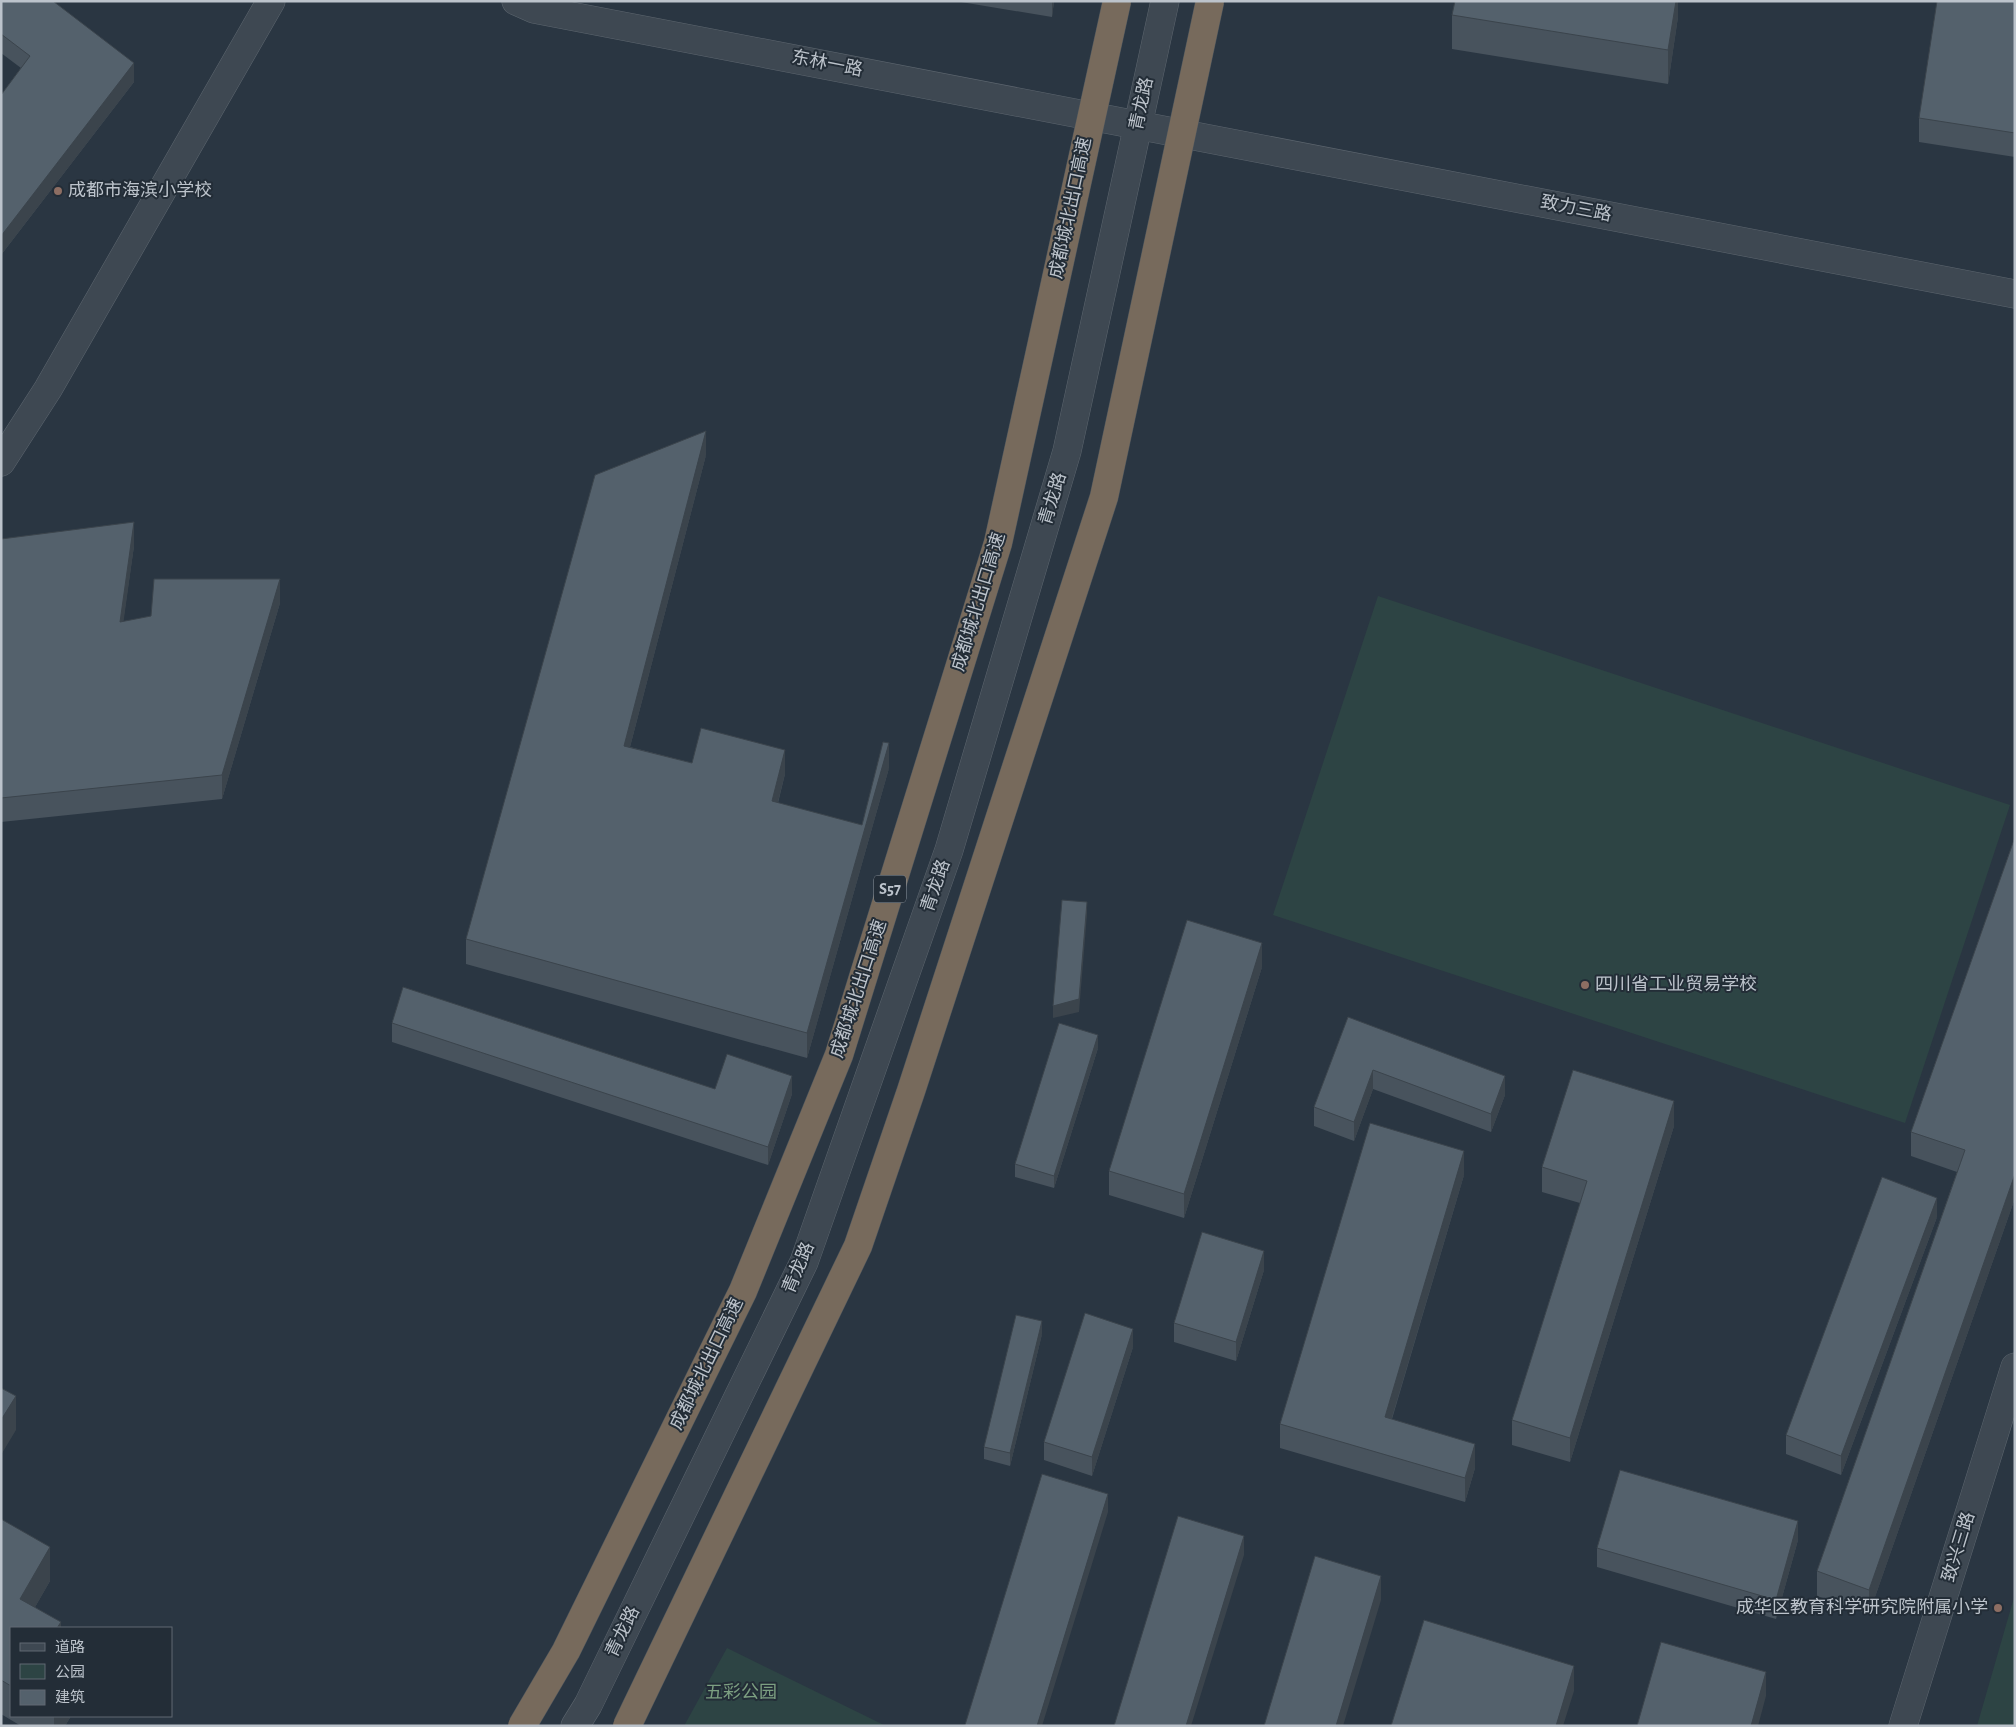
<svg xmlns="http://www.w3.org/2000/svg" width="2016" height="1727" font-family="'Alegreya Sans','Noto Sans SC',sans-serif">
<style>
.green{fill:#2d4444}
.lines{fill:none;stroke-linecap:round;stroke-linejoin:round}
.minor-casing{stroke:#5d666f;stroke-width:29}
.tertiary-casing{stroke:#5d666f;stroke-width:29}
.minor{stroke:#3e4852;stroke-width:28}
.tertiary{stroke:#3e4852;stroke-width:28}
.motorway-bridge-casing{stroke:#49535c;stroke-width:29;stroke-linecap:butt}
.motorway-bridge{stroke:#776a5c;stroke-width:28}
.wall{fill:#48535d}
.shaded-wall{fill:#3b444c}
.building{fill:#54616c;stroke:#3b444c}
.education-dot{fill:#8d6e63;stroke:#232d37;stroke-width:2}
.labels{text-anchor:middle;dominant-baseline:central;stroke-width:4;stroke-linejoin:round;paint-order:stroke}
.shield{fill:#232d37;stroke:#8e969f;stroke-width:1}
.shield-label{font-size:16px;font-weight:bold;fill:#bcc3cb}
.street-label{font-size:18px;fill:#bcc3cb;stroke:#232d37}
.poi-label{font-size:18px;fill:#bcc3cb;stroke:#232d37;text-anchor:start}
.park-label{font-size:18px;fill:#7c9f81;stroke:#232d37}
</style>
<rect width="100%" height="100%" fill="#2a3642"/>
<!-- green -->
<path class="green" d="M 1378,596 L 2010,805 L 1905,1123 L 1273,915 Z
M 2015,1594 L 2015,1726 L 1977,1726 Z
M 727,1648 L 886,1726 L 684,1726 Z"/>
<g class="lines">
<defs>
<path id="minor" d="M 1,462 L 48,389 L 271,1
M 1903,1726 L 2015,1367"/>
<path id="tertiary" d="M 516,1 L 534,9 L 2015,294
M 575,1726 L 588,1705 L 804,1262 L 949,850 L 1067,451 L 1165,1"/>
</defs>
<!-- minor casing -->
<use href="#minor" class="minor-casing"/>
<!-- tertiary casing -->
<use href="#tertiary" class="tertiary-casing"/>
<!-- minor -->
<use href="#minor" class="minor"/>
<!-- tertiary -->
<use href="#tertiary" class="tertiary"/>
<defs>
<path id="motorway-bridge" d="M 522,1726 L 566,1651 L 743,1291 L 839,1055 L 998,543 L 1117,1
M 627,1726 L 858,1246 L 911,1091 L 1104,497 L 1210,1"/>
</defs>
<!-- motorway-bridge casing -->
<use href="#motorway-bridge" class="motorway-bridge-casing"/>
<!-- motorway-bridge -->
<use href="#motorway-bridge" class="motorway-bridge"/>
</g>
<!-- wall -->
<path class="wall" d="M 1,1 L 134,82 L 1,255 L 1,95 L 21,68 L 1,53 Z
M 955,1 L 1054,1 L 1052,17 Z
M 1678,1 L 1678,17 L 1668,84 L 1452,49 L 1452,15 Z
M 2015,1 L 2015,157 L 1919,142 L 1919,118 Z
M 706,455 L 630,747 L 692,763 L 785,774 L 778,803 L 862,825 L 889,768 L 807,1058 L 466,964 L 466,939 Z
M 1,539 L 134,546 L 123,622 L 280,603 L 222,799 L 1,822 Z
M 2015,837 L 2015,1198 L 1869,1614 L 1817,1596 L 1817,1571 L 1957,1172 L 1911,1156 L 1911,1132 Z
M 1262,967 L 1184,1218 L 1109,1195 L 1109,1171 Z
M 1348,1017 L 1505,1095 L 1491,1132 L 1373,1089 L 1354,1141 L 1314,1126 L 1314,1107 Z
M 392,1023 L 715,1089 L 792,1094 L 768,1165 L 392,1042 Z
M 1098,1048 L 1054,1188 L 1015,1177 L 1015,1164 Z
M 1674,1126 L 1570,1462 L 1512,1445 L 1512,1420 L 1580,1203 L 1542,1192 L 1542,1167 Z
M 1464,1175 L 1392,1419 L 1475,1468 L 1465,1502 L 1280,1448 L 1280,1424 Z
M 1937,1217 L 1841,1475 L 1786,1454 L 1786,1435 Z
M 1264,1270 L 1236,1361 L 1174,1342 L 1174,1323 Z
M 1042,1334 L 1010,1466 L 984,1459 L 984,1447 Z
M 1133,1347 L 1092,1476 L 1044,1460 L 1044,1442 Z
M 1,1519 L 50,1581 L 35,1607 L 61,1628 L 11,1628 L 11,1716 L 71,1716 L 65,1726 L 21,1726 L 1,1714 Z
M 1798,1540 L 1776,1619 L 1597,1567 L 1597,1548 Z"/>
<!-- shaded-wall -->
<path class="shaded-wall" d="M 1052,1 L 1054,1 L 1052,17 Z
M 1676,1 L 1678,1 L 1678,17 L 1668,84 L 1668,50 Z
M 134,63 L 134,82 L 1,255 L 1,236 Z
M 706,431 L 706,455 L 624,770 L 624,746 Z
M 134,522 L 134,546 L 120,647 L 120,622 Z
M 280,579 L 280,603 L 222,799 L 222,775 Z
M 889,743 L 889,768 L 807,1058 L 807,1033 Z
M 785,750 L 785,774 L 772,825 L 772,801 Z
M 1087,902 L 1087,914 L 1079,1012 L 1053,1018 L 1053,1006 Z
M 1262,943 L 1262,967 L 1184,1218 L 1184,1194 Z
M 1098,1035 L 1098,1048 L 1054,1188 L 1054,1176 Z
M 1373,1070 L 1373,1089 L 1354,1141 L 1354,1122 Z
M 792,1076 L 792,1094 L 768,1165 L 768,1147 Z
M 1505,1076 L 1505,1095 L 1491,1132 L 1491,1114 Z
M 1674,1101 L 1674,1126 L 1570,1462 L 1570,1438 Z
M 1464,1151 L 1464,1175 L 1385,1441 L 1385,1417 Z
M 2015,1174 L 2015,1198 L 1869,1614 L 1869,1590 Z
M 1937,1198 L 1937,1217 L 1841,1475 L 1841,1456 Z
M 1264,1251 L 1264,1270 L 1236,1361 L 1236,1342 Z
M 1042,1321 L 1042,1334 L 1010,1466 L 1010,1453 Z
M 1133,1329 L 1133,1347 L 1092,1476 L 1092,1457 Z
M 16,1396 L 16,1430 L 1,1455 L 1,1420 Z
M 1475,1444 L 1475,1468 L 1465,1502 L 1465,1478 Z
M 1108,1494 L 1108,1512 L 1042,1726 L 1037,1726 Z
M 1798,1521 L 1798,1540 L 1776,1619 L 1776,1600 Z
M 1244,1536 L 1244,1555 L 1191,1726 L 1186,1726 Z
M 50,1547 L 50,1581 L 23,1628 L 20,1599 Z
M 1381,1576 L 1381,1600 L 1343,1726 L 1336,1726 Z
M 61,1622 L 61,1628 L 57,1628 Z
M 1574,1666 L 1574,1691 L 1563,1726 L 1556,1726 Z
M 1766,1672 L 1766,1696 L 1758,1726 L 1751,1726 Z
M 54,1716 L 71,1716 L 65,1726 L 54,1726 Z"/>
<!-- building -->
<path class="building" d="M 1,1 L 53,1 L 134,63 L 1,236 L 1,95 L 30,56 L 1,34 Z
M 1455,1 L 1676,1 L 1668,50 L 1452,15 Z
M 1937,1 L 2015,1 L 2015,133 L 1919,118 Z
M 706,431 L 624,746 L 692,763 L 701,728 L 785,750 L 772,801 L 862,825 L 883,742 L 889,743 L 807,1033 L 466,939 L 595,475 Z
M 134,522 L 120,622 L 151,616 L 154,579 L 280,579 L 222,775 L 1,798 L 1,539 Z
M 2015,837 L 2015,1174 L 1869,1590 L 1817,1571 L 1965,1150 L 1911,1132 Z
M 1062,900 L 1087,902 L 1079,999 L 1053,1006 Z
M 1187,920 L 1262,943 L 1184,1194 L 1109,1171 Z
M 403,987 L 715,1089 L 727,1054 L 792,1076 L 768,1147 L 392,1023 Z
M 1348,1017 L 1505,1076 L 1491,1114 L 1373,1070 L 1354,1122 L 1314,1107 Z
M 1059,1023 L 1098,1035 L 1054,1176 L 1015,1164 Z
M 1573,1070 L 1674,1101 L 1570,1438 L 1512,1420 L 1587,1181 L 1542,1167 Z
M 1370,1123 L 1464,1151 L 1385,1417 L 1475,1444 L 1465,1478 L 1280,1424 Z
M 1882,1177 L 1937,1198 L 1841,1456 L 1786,1435 Z
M 1202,1232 L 1264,1251 L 1236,1342 L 1174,1323 Z
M 1085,1313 L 1133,1329 L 1092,1457 L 1044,1442 Z
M 1016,1315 L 1042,1321 L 1010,1453 L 984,1447 Z
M 1,1388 L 16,1396 L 1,1420 Z
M 1620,1470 L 1798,1521 L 1776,1600 L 1597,1548 Z
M 1042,1474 L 1108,1494 L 1037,1726 L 966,1726 L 965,1725 Z
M 1178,1516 L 1244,1536 L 1186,1726 L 1114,1726 Z
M 1,1519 L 50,1547 L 20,1599 L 61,1622 L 57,1628 L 11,1628 L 11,1686 L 1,1680 Z
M 1315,1556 L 1381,1576 L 1336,1726 L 1264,1726 Z
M 1424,1620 L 1574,1666 L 1556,1726 L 1391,1726 Z
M 1661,1642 L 1766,1672 L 1751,1726 L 1637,1726 Z"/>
<!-- markers -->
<g class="education-dot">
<circle cx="58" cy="191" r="5"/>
<circle cx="1585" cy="985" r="5"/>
<circle cx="1998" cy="1608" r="5"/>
</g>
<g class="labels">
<!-- shield labels -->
<rect class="shield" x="874" y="875.5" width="32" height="27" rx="4"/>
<g class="shield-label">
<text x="890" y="889">S57</text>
</g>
<!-- street labels -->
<g class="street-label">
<text transform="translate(827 64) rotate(11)">东林一路</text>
<text transform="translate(1142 104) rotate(-78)">青龙路</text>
<text transform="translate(1071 208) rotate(-78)">成都城北出口高速</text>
<text transform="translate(1576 209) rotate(11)">致力三路</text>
<text transform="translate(1053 499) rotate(-73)">青龙路</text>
<text transform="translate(979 602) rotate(-73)">成都城北出口高速</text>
<text transform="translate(936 886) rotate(-71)">青龙路</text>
<text transform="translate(859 989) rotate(-72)">成都城北出口高速</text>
<text transform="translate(799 1268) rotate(-67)">青龙路</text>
<text transform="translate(707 1364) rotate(-64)">成都城北出口高速</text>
<text transform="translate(1959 1547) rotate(-73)">致兴三路</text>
<text transform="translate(623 1632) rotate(-64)">青龙路</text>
</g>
<!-- poi labels -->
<g class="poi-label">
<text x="68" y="191">成都市海滨小学校</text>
<text x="1595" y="985">四川省工业贸易学校</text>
<text x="1988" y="1608" text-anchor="end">成华区教育科学研究院附属小学</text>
</g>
<!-- park labels -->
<g class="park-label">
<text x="741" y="1693">五彩公园</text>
</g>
</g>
<!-- border -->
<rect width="2016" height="1727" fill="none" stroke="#bcc3cb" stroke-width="5"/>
<!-- legend -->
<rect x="10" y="1627" width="162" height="90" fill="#232d37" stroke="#606972"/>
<rect x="20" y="1643" width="25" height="8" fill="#3e4852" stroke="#606972"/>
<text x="55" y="1652" font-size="15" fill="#bcc3cb">道路</text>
<rect x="20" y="1664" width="25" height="15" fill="#2d4444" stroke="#606972"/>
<text x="55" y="1677" font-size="15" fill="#bcc3cb">公园</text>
<rect x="20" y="1690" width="25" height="15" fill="#54616c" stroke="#606972"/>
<text x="55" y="1702" font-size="15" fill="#bcc3cb">建筑</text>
</svg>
